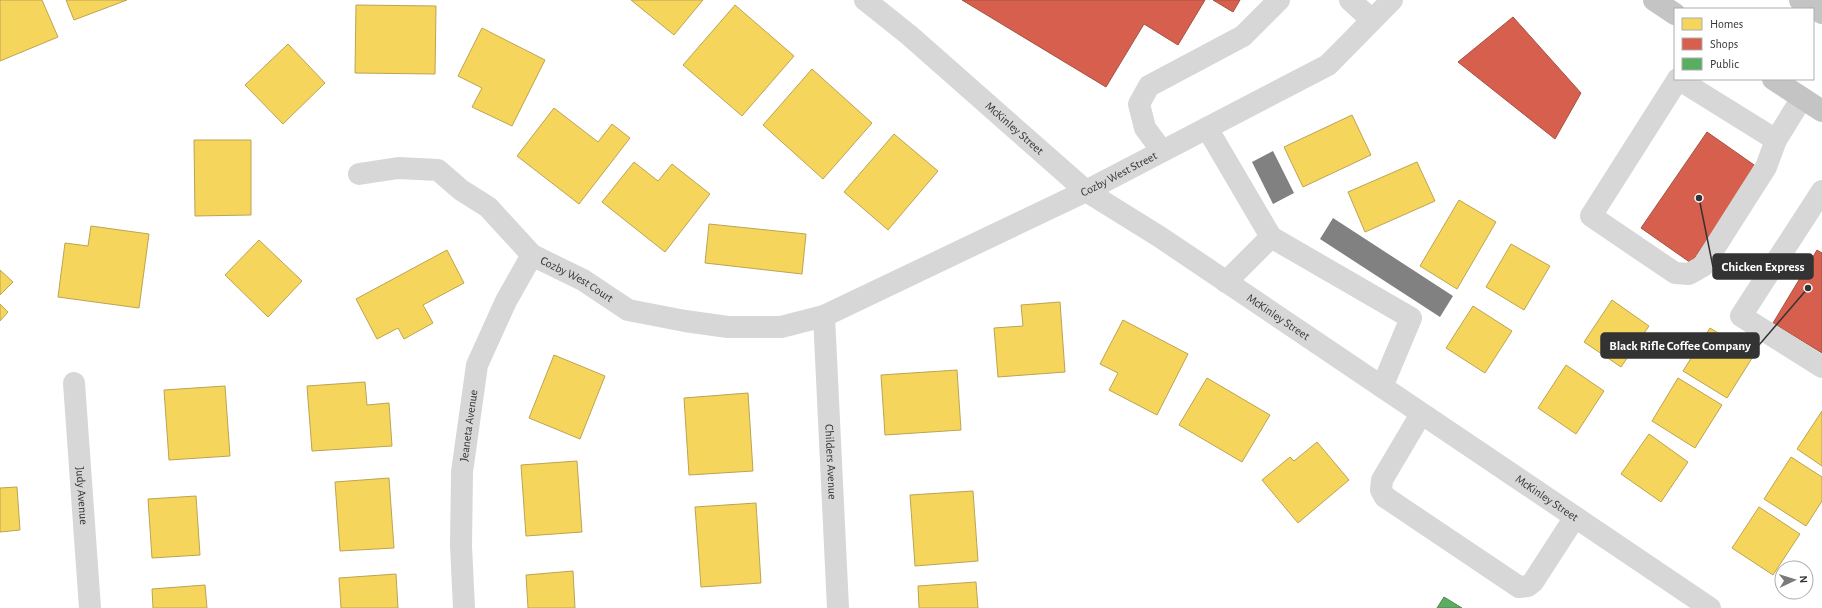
<svg xmlns="http://www.w3.org/2000/svg" width="1822" height="608" font-family="'Alegreya Sans',sans-serif">
<style>
.homes{fill:#f6d55c;stroke:#bca450}
.shops{fill:#d6604d;stroke:#a55245}
.public{fill:#5aae61;stroke:#4e8953}
.building{fill:#818181}
.lines{fill:none;stroke-linecap:round;stroke-linejoin:round}
.minor{stroke:#d7d7d7;stroke-width:22}
.highway{stroke:#c4c4c4;stroke-width:22}
.labels{text-anchor:middle;dominant-baseline:central;stroke-width:4;stroke-linejoin:round;paint-order:stroke}
.street-label{font-size:12px;fill:#333;stroke:#fff}
.leader{fill:none;stroke:#333;stroke-width:1.5}
.callout-dot{fill:#333;stroke:#fff;stroke-width:1.5}
.callout{fill:#333;stroke:#333;stroke-width:1.5}
.callout-label{font-size:13px;text-anchor:middle;font-weight:bold;fill:#fff}
</style>
<rect width="100%" height="100%" fill="#fff"/>
<!-- homes -->
<path class="homes" d="M 0,0 L 42,0 L 58,37 L 0,61 Z
M 66,0 L 127,0 L 74,20 Z
M 631,0 L 703,0 L 674,35 Z
M 356,5 L 436,6 L 435,74 L 355,73 Z
M 735,5 L 794,56 L 742,116 L 683,65 Z
M 482,28 L 545,60 L 512,126 L 472,107 L 482,88 L 458,76 Z
M 288,44 L 325,83 L 283,124 L 245,85 Z
M 812,69 L 872,123 L 823,179 L 763,125 Z
M 554,108 L 598,142 L 612,124 L 630,138 L 579,204 L 517,156 Z
M 1352,115 L 1371,155 L 1303,187 L 1284,147 Z
M 894,134 L 938,171 L 888,230 L 844,192 Z
M 194,140 L 251,140 L 251,215 L 195,216 Z
M 634,162 L 658,181 L 672,164 L 710,194 L 665,252 L 602,202 Z
M 1417,162 L 1435,201 L 1365,232 L 1348,192 Z
M 1459,200 L 1496,222 L 1457,289 L 1420,266 Z
M 709,224 L 806,234 L 802,274 L 705,263 Z
M 91,226 L 149,234 L 139,308 L 58,297 L 65,243 L 88,246 Z
M 259,240 L 302,281 L 268,317 L 225,275 Z
M 1511,244 L 1550,266 L 1524,310 L 1486,287 Z
M 447,250 L 464,283 L 423,305 L 433,323 L 404,339 L 398,328 L 377,339 L 356,299 Z
M 0,270 L 13,282 L 0,295 Z
M 1612,300 L 1649,326 L 1621,367 L 1584,342 Z
M 1060,302 L 1065,372 L 998,377 L 994,328 L 1023,326 L 1021,305 Z
M 0,304 L 8,312 L 0,321 Z
M 1473,306 L 1512,331 L 1485,373 L 1446,348 Z
M 1123,320 L 1188,354 L 1157,415 L 1109,390 L 1118,373 L 1100,364 Z
M 1710,328 L 1754,355 L 1727,398 L 1683,371 Z
M 554,355 L 605,376 L 580,439 L 529,418 Z
M 1566,365 L 1604,391 L 1576,434 L 1538,408 Z
M 957,370 L 961,430 L 885,435 L 881,375 Z
M 1207,378 L 1270,415 L 1242,462 L 1179,425 Z
M 1678,378 L 1722,405 L 1695,448 L 1652,421 Z
M 365,382 L 367,405 L 389,403 L 392,446 L 312,451 L 307,386 Z
M 225,386 L 230,456 L 169,460 L 164,390 Z
M 748,393 L 753,471 L 689,475 L 684,398 Z
M 1822,411 L 1822,466 L 1797,449 Z
M 1649,434 L 1688,462 L 1661,502 L 1621,474 Z
M 1317,442 L 1349,480 L 1298,523 L 1262,480 L 1290,457 L 1294,461 Z
M 1791,457 L 1822,477 L 1822,501 L 1806,526 L 1764,499 Z
M 577,461 L 582,532 L 526,536 L 521,465 Z
M 389,478 L 394,548 L 340,551 L 335,482 Z
M 17,487 L 20,530 L 0,532 L 0,488 Z
M 973,491 L 978,561 L 915,566 L 910,495 Z
M 196,496 L 200,555 L 152,558 L 148,499 Z
M 756,503 L 761,583 L 701,587 L 695,507 Z
M 1759,507 L 1800,534 L 1773,575 L 1732,548 Z
M 573,571 L 575,608 L 528,608 L 526,575 Z
M 396,574 L 398,608 L 341,608 L 339,578 Z
M 976,582 L 978,608 L 919,608 L 918,586 Z
M 205,585 L 207,608 L 153,608 L 152,589 Z"/>
<!-- shops -->
<path class="shops" d="M 962,0 L 1205,0 L 1178,45 L 1144,24 L 1106,87 Z
M 1213,0 L 1240,0 L 1233,12 Z
M 1513,17 L 1581,93 L 1555,139 L 1458,62 Z
M 1707,132 L 1757,167 L 1691,263 L 1641,228 Z
M 1817,250 L 1822,253 L 1822,353 L 1773,323 Z"/>
<!-- public -->
<path class="public" d="M 1444,597 L 1462,608 L 1437,608 Z"/>
<!-- building -->
<path class="building" d="M 1273,151 L 1294,193 L 1273,204 L 1252,162 Z
M 1333,218 L 1453,296 L 1440,317 L 1320,239 Z"/>
<g class="lines">
<!-- minor -->
<g class="minor">
<path id="s1" d="M 865,0 L 909,35 L 1086,191 L 1160,237 L 1710,608"/>
<path d="M 1350,0 L 1372,20"/>
<path d="M 1678,79 L 1591,216 L 1675,273 L 1689,274 L 1703,266 L 1766,167 L 1776,140 L 1802,98"/>
<path d="M 1678,79 L 1776,140"/>
<path d="M 1207,128 L 1271,237 L 1411,318 L 1382,387"/>
<path d="M 1162,151 L 1145,128 L 1139,104 L 1149,86 L 1243,36 L 1279,0"/>
<path id="s2" d="M 359,174 L 398,168 L 438,170 L 461,190 L 488,207 L 532,255 L 583,280 L 628,310 L 685,321 L 728,327 L 781,327 L 824,316 L 1086,191 L 1328,65 L 1392,0"/>
<path d="M 1822,191 L 1741,316 L 1822,367"/>
<path d="M 1226,282 L 1271,237"/>
<path id="s3" d="M 824,316 L 838,608"/>
<path id="s4" d="M 74,383 L 90,608"/>
<path d="M 1421,414 L 1382,480 L 1381,490 L 1385,497 L 1519,587 L 1528,586 L 1533,582 L 1575,517"/>
<path id="s5" d="M 464,608 L 461,546 L 462,472 L 477,365 L 506,301 L 532,255"/>
</g>
<!-- highway -->
<path class="highway" d="M 1654,0 L 1675,14
M 1800,0 L 1822,13
M 1773,79 L 1822,111"/>
</g>
<g class="labels">
<!-- street labels -->
<g class="street-label">
<text stroke="none"><textPath href="#s1" startOffset="197">McKinley Street</textPath></text>
<text stroke="none"><textPath href="#s2" startOffset="844">Cozby West Street</textPath></text>
<text stroke="none"><textPath href="#s2" startOffset="258">Cozby West Court</textPath></text>
<text stroke="none"><textPath href="#s1" startOffset="522">McKinley Street</textPath></text>
<text stroke="none"><textPath href="#s5" startOffset="183">Jeaneta Avenue</textPath></text>
<text stroke="none"><textPath href="#s3" startOffset="146">Childers Avenue</textPath></text>
<text stroke="none"><textPath href="#s4" startOffset="113">Judy Avenue</textPath></text>
<text stroke="none"><textPath href="#s1" startOffset="846">McKinley Street</textPath></text>
</g>
</g>
<!-- callouts -->
<path class="leader" d="M1699 198L1713 267M1808 288L1759 345"/>
<g class="callout-dot">
<circle cx="1699" cy="198" r="4"/>
<circle cx="1808" cy="288" r="4"/>
</g>
<g class="callout">
<rect x="1713" y="254" width="100" height="25" rx="4"/>
<rect x="1601" y="333" width="158" height="25" rx="4"/>
</g>
<g class="callout-label">
<text x="1763" y="271">Chicken Express</text>
<text x="1680" y="350">Black Rifle Coffee Company</text>
</g>
<!-- legend -->
<rect x="1674" y="8" width="140" height="72" fill="#ffffff" stroke="#adadad"/>
<rect x="1682" y="18" width="20" height="12" fill="#f6d55c" stroke="#adadad"/>
<text x="1710" y="28" font-size="12" fill="#333333">Homes</text>
<rect x="1682" y="38" width="20" height="12" fill="#d6604d" stroke="#adadad"/>
<text x="1710" y="48" font-size="12" fill="#333333">Shops</text>
<rect x="1682" y="58" width="20" height="12" fill="#5aae61" stroke="#adadad"/>
<text x="1710" y="68" font-size="12" fill="#333333">Public</text>
<!-- north arrow -->
<g transform="translate(1794 580) rotate(86)"><circle r="19" fill="#ffffff" stroke="#adadad"/>
<path d="M0-3L7 15L0 10L-7 15Z" fill="#7a7a7a"/>
<text y="-6" font-size="11" font-weight="bold" text-anchor="middle" fill="#333333">N</text>
</g>
</svg>
